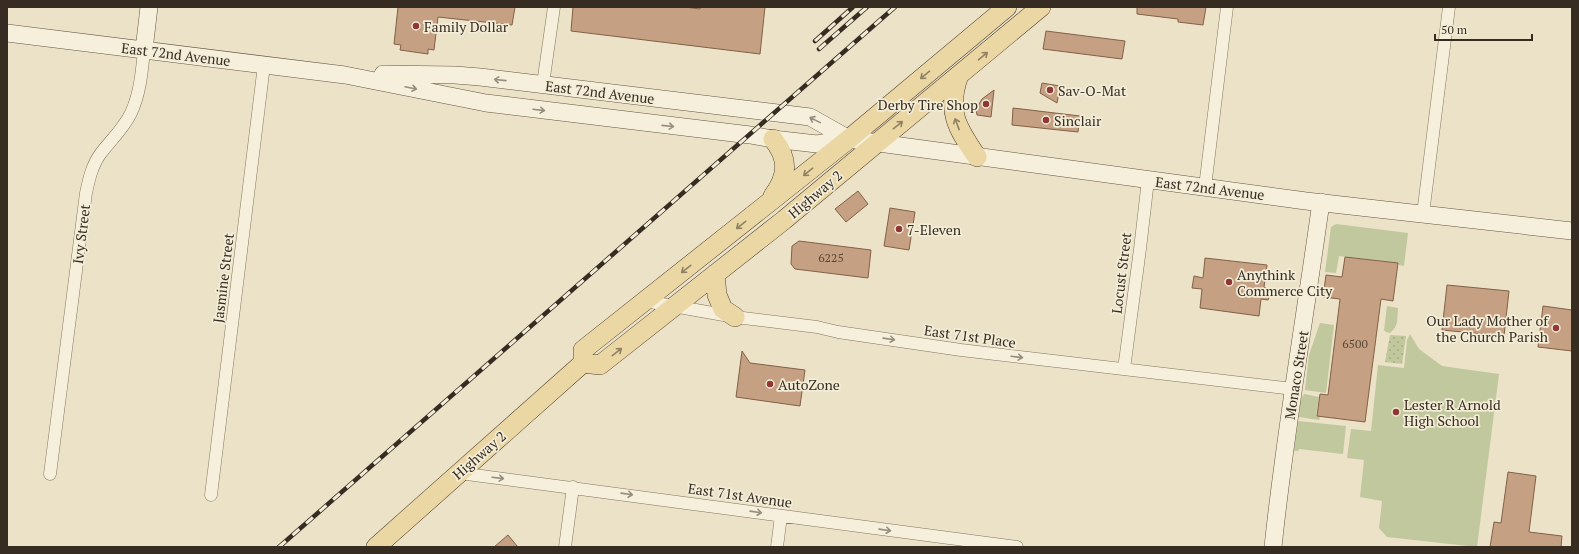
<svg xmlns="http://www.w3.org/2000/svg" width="1579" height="554" font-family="'PT Serif',serif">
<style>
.green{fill:#c1c89d}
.park{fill:url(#park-dots)}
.building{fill:#c5a082;stroke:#826147}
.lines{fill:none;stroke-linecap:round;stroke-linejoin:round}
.street-casing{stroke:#85755f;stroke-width:13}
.secondary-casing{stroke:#675642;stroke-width:18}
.primary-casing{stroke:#534332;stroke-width:20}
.street{stroke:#f6efdb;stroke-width:12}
.secondary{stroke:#f6efdb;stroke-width:17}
.primary{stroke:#ead7a4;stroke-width:19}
.rail-casing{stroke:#372c21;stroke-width:4.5}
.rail{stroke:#f3ecd7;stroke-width:3;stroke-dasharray:9;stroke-linecap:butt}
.oneway{stroke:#908262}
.oneway2{stroke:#968e7e}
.poi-dot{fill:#8f3734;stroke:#f3ecd7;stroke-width:1.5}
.labels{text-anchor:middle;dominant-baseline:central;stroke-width:3.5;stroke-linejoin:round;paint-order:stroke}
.number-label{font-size:12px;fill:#5a4939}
.poi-label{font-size:14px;fill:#372c21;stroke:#f3ecd7;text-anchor:start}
.street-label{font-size:14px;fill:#372c21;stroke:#f3ecd7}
</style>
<defs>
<pattern id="park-dots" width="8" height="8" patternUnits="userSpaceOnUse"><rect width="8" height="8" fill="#c1c89d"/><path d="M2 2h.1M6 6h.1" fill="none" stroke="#a6ac87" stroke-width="1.8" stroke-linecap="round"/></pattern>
</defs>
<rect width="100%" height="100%" fill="#ebe2c8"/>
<!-- green -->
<path class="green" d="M 1336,224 L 1408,233 L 1404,266 L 1399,265 L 1398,263 L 1339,256 L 1336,273 L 1325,272 L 1331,227 Z
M 1387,306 L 1398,308 C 1397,319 1399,326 1390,333 L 1386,332 L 1384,330 Z
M 1320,323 L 1334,325 L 1326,393 L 1305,390 L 1309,355 Z
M 1410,334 L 1419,349 L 1442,366 L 1499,374 L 1477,547 L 1387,537 L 1379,528 L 1382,501 L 1360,497 L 1364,460 L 1347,458 L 1351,429 L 1371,431 L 1378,365 L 1404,368 L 1407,340 Z
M 1304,394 L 1319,397 L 1316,415 L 1320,417 L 1319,420 L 1299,417 L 1300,401 Z
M 1298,421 L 1346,426 L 1343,454 L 1299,449 L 1298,451 L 1294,451 Z"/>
<!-- park -->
<path class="park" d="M 1390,335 L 1406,336 L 1402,364 L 1385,362 Z"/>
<!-- building -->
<path class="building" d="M 398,7 L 515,7 L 512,25 L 438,17 L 434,50 L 428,49 L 428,54 L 400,50 L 401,45 L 394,44 Z
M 573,7 L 685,7 L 700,9 L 700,7 L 765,7 L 760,54 L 571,31 Z
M 1137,7 L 1206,7 L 1203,25 L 1178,22 L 1178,19 L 1137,14 Z
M 1046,31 L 1125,41 L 1122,59 L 1043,49 Z
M 1042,83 L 1060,86 L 1057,103 L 1040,93 Z
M 994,90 L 991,117 L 977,115 L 976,109 L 982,99 Z
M 1013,108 L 1080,116 L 1078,132 L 1012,125 Z
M 858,191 L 868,204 L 846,222 L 835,209 Z
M 890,208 L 915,212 L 909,250 L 884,246 Z
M 799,241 L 871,250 L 868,278 L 795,269 L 791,264 L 792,246 Z
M 1345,257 L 1398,263 L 1393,301 L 1381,299 L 1365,422 L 1317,416 L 1320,394 L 1328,395 L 1340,299 L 1323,297 L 1326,275 L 1342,277 Z
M 1205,258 L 1267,265 L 1264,287 L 1272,292 L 1268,300 L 1261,299 L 1259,316 L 1200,308 L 1202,289 L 1192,288 L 1194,276 L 1203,278 Z
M 1447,285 L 1509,291 L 1504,336 L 1442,330 Z
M 1543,306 L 1572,310 L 1572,351 L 1538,347 Z
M 742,351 L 750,363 L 805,370 L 800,406 L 736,397 Z
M 1508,472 L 1536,476 L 1529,532 L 1562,536 L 1561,547 L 1490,547 L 1494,522 L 1501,523 Z
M 508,535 L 518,547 L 494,547 Z"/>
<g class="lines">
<defs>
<path id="street" d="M 543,84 L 554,7
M 1205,187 L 1227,7
M 1423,214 L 1449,7
M 645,301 L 735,317 L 817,327 L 838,332 L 961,350 L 1293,389
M 1124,369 L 1140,249 L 1148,180
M 459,473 L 1017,547
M 50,474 L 86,193 C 89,179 92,165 101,153 C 111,140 124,128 131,113 C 140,94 142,71 144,50
M 211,495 L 264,65
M 565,547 L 573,487
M 777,547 L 781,516"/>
<path id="secondary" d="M 7,33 L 345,75 L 486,103 L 750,135 L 773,139 L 817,144 L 849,139 L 1306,201 L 1572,231
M 144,50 L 149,7
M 383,74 L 455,75 L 480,77 L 810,117 L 849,139
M 1273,547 C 1285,432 1305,317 1321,202"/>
<path id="primary" d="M 959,75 C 946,111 957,128 977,157
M 773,196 C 788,176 789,159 773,139
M 715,274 L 717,295 L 723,309 L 735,317
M 583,363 L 600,365 L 784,220 L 1041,7
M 376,547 L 583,363 L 583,350 L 849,139 L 1007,7"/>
</defs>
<!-- street casing -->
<use href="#street" class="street-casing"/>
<!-- secondary casing -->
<use href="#secondary" class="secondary-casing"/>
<!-- primary casing -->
<use href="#primary" class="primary-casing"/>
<!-- street -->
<use href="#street" class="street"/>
<!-- secondary -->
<use href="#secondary" class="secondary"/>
<!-- primary -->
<use href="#primary" class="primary"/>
<defs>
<path id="rail" d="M 815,41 L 853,7
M 819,49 L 867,7
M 279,547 L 895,7"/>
</defs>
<!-- rail casing -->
<use href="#rail" class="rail-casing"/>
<!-- rail -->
<use href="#rail" class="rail"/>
</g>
<!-- one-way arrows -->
<defs><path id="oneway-shaft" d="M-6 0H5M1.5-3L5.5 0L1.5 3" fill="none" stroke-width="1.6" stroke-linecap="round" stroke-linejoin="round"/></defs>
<g class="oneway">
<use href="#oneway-shaft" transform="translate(983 56) rotate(-40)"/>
<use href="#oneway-shaft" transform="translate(925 75) rotate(140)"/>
<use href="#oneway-shaft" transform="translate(957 124) rotate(-111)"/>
<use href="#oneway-shaft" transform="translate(898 125) rotate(-39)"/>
<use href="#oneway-shaft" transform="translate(808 172) rotate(141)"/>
<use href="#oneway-shaft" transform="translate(741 225) rotate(142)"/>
<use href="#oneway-shaft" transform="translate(686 269) rotate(142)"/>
<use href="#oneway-shaft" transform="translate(617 352) rotate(-38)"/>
</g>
<g class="oneway2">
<use href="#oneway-shaft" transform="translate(500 80) rotate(-174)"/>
<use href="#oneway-shaft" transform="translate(411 88) rotate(12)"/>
<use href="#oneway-shaft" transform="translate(539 110) rotate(7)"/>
<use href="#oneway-shaft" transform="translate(815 120) rotate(-154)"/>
<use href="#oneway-shaft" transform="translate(668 126) rotate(6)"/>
<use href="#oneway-shaft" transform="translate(889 339) rotate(8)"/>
<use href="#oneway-shaft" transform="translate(1017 357) rotate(7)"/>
<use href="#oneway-shaft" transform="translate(498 478) rotate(7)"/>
<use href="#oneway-shaft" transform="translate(627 494) rotate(8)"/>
<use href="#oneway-shaft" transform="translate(756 512) rotate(8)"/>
<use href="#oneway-shaft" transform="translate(885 530) rotate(8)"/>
</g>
<!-- markers -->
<g class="poi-dot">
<circle cx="416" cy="26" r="4"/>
<circle cx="1050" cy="90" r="4"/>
<circle cx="986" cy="104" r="4"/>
<circle cx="1046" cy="120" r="4"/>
<circle cx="899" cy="229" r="4"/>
<circle cx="1229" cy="282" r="4"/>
<circle cx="1556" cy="328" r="4"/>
<circle cx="770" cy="384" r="4"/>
<circle cx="1396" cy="412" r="4"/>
</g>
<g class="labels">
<!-- number labels -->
<g class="number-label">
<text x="831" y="257">6225</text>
<text x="1355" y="343">6500</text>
</g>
<!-- poi labels -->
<g class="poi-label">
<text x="424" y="26">Family Dollar</text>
<text x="1058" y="90">Sav-O-Mat</text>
<text x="978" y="104" text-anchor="end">Derby Tire Shop</text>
<text x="1054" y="120">Sinclair</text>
<text x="907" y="229">7-Eleven</text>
<text x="1237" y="274">Anythink<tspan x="1237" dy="16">Commerce City</tspan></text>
<text x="1548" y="320" text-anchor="end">Our Lady Mother of<tspan x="1548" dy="16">the Church Parish</tspan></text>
<text x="778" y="384">AutoZone</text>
<text x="1404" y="404">Lester R Arnold<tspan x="1404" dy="16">High School</tspan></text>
</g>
<!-- street labels -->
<g class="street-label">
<text transform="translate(176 54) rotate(7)">East 72nd Avenue</text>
<text transform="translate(600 92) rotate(7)">East 72nd Avenue</text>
<text transform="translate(1210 188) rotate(7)">East 72nd Avenue</text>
<text transform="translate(815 194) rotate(-40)">Highway 2</text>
<text transform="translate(81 234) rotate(-83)">Ivy Street</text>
<text transform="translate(1121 273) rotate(-83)">Locust Street</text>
<text transform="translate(223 278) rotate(-83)">Jasmine Street</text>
<text transform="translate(970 336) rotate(8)">East 71st Place</text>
<text transform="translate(1296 375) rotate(-81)">Monaco Street</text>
<text transform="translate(479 455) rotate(-41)">Highway 2</text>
<text transform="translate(740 495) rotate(8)">East 71st Avenue</text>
</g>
</g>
<!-- border -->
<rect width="1579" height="554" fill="none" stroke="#372c21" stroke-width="16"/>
<!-- scale -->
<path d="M1435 34v6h97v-6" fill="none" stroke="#372c21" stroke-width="2"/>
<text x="1441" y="34" font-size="12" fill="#372c21" stroke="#f3ecd7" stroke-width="3" paint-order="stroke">50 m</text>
</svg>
